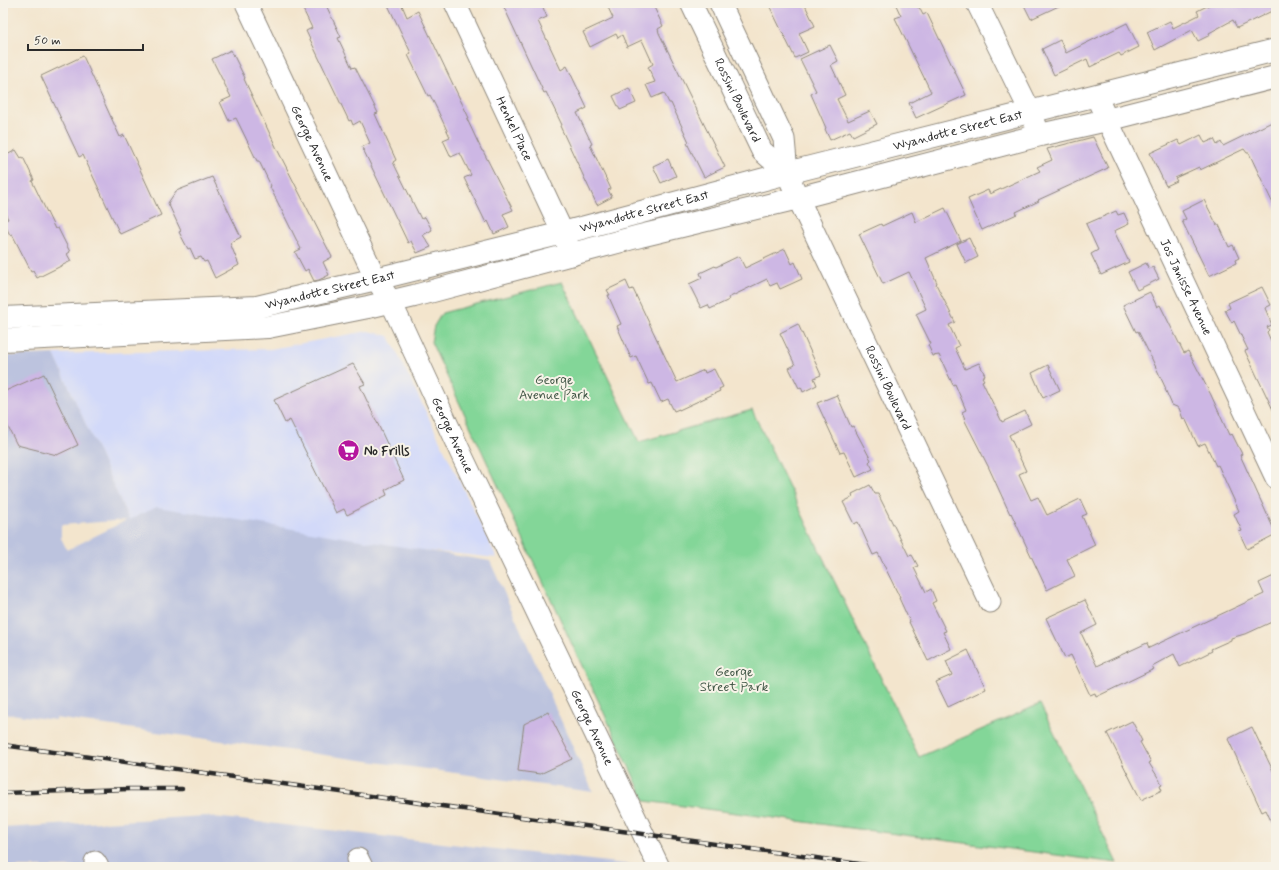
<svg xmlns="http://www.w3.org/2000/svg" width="1279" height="870" font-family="Mynerve,sans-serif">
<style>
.built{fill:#d2d9f9}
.industrial{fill:#bcc3de;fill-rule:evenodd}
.green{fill:#83d698;stroke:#578062}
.building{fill:#cdb7e4}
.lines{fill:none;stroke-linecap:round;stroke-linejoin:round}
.minor-casing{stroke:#8f887c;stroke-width:23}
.major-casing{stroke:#8f887c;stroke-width:24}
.minor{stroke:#fff;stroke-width:21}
.major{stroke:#fff;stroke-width:22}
.rail-casing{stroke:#2b2b2b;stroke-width:4.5}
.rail{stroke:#f7f3e8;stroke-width:3;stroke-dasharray:9;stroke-linecap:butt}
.labels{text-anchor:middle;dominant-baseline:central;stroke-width:4;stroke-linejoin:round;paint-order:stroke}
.street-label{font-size:13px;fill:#2b2b2b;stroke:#f7f3e8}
.park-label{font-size:13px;fill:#415646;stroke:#f7f3e8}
.poi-label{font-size:13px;font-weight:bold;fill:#2b2b2b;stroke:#f7f3e8;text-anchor:start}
</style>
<rect width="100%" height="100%" fill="#f7f3e8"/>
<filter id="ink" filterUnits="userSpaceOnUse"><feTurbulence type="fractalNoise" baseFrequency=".025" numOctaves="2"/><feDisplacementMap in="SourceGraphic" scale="8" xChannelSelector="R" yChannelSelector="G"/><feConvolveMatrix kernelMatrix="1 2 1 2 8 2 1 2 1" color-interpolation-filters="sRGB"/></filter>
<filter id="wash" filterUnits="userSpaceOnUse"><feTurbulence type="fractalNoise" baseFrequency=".012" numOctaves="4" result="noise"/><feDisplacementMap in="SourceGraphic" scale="16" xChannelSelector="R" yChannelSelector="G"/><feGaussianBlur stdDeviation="0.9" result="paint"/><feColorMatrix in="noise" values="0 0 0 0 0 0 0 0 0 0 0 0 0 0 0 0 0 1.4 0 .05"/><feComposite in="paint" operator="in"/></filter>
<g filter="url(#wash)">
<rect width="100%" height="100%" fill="#f3e5cd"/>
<!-- built -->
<path class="built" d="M 368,331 L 389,336 L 497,558 L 129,520 L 54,354 L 271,349 Z"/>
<!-- industrial -->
<path class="industrial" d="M 54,354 L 129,520 L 157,507 L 490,561 L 593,792 L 55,718 L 55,720 L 3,713 L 3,356 ZM 127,520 L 67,550 L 61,538 L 61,525 Z
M 205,816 L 634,865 L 635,867 L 3,867 L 3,828 Z"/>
<!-- green -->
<path class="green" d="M 562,282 L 639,442 L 752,410 L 919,757 L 1040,704 L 1117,863 L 645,801 L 431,342 L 434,326 L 442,313 Z"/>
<g id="blocks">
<!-- building -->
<path class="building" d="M 300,3 L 325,3 L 341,37 L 338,38 L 352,68 L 355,67 L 378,113 L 375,114 L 396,160 L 393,162 L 421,219 L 425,217 L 432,230 L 423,235 L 431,247 L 417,253 L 411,241 L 408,243 L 362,147 L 370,143 L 360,121 L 353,125 L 351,120 L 349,121 L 306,31 L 312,28 Z
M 387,3 L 401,3 L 407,17 L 418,11 L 469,118 L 467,119 L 482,151 L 483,151 L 513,210 L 503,214 L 509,227 L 494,234 L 488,221 L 486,223 L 464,178 L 471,175 L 460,153 L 451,157 L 443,140 L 450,137 L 437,109 L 430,95 L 428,96 L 408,55 L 411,53 Z
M 502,3 L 541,3 L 547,17 L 538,21 L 561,70 L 567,66 L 587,108 L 577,113 L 592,144 L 590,145 L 611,189 L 608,190 L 612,197 L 597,205 L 560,126 L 562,125 L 546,92 L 544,93 Z
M 606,3 L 652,3 L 663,26 L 658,29 L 659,33 L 725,167 L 704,177 L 687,143 L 689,142 L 671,103 L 669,103 L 664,93 L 652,98 L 646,85 L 655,82 L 648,67 L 653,64 L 642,40 L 627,47 L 622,35 L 618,38 L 616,34 L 590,47 L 583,32 L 613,18 Z
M 768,3 L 804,3 L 815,26 L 799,33 L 808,52 L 795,58 Z
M 895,3 L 916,3 L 918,8 L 919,7 L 923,15 L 927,13 L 966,95 L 916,118 L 909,103 L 931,92 L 895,18 L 901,16 Z
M 1023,3 L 1065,3 L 1031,19 Z
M 1213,3 L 1276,3 L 1276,9 L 1237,28 L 1233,20 L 1209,33 L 1210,35 L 1198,41 L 1192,30 L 1155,50 L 1147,32 L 1170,21 L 1173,28 L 1199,15 L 1197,11 Z
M 1127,23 L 1139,47 L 1121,56 L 1119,53 L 1090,67 L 1087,59 L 1054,75 L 1042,49 L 1060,40 L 1066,53 Z
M 830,45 L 838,61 L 831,65 L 845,95 L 837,99 L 848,121 L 870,111 L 877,124 L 853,136 L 850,131 L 830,140 L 825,129 L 826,128 L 811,94 L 816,91 L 800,59 Z
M 231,50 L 245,78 L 244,79 L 277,149 L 332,257 L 323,262 L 329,275 L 319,280 L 314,281 L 308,269 L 305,271 L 295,252 L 301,249 L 270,187 L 271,186 L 259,161 L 257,161 L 236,118 L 229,121 L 220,102 L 231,97 L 212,59 Z
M 83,56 L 120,137 L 124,135 L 161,215 L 120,234 L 83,155 L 79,157 L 41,76 Z
M 629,88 L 636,103 L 620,110 L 613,96 Z
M 1276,120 L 1276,210 L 1249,153 L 1247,153 L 1244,149 L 1200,170 L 1199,167 L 1175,178 L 1177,181 L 1166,186 L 1150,153 L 1178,140 L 1181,145 L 1201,135 L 1205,143 L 1214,139 L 1217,145 L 1221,142 L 1223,146 Z
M 1093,137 L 1108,168 L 1038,200 L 1039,201 L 1016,212 L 1017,214 L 982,230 L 968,199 L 988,190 L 990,194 L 1040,171 L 1037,167 L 1052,160 L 1047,149 Z
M 16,150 L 21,158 L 23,157 L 34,180 L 32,181 L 55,229 L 58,228 L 70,252 L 67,254 L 71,261 L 37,278 L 33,270 L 31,271 L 12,234 L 10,235 L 3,221 L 8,219 L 3,209 L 3,157 Z
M 668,159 L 676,176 L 661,183 L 653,166 Z
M 212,177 L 241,237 L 230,243 L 239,265 L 215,278 L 207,261 L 204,262 L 201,257 L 195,259 L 190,248 L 188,249 L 179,232 L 181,231 L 168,203 L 176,191 Z
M 1204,200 L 1217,225 L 1219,225 L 1229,247 L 1233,245 L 1239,258 L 1235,260 L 1236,263 L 1209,276 L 1182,221 L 1186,219 L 1182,211 Z
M 945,208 L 961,241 L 926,258 L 937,283 L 936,284 L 955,322 L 949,325 L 959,346 L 955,348 L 965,369 L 979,363 L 985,375 L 982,377 L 984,380 L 982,381 L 1002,422 L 1025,411 L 1031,424 L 1009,435 L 1026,471 L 1019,474 L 1031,500 L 1038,497 L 1047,515 L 1080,499 L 1087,514 L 1082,516 L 1095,545 L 1067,559 L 1075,576 L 1047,590 L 1011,513 L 1010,514 L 988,466 L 964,419 L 965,419 L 962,412 L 966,410 L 955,384 L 953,385 L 939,355 L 933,356 L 928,345 L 931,344 L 916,314 L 926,309 L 909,272 L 883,284 L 859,234 L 881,224 L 882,226 L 912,212 L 916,222 Z
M 1116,211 L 1118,215 L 1124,213 L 1129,224 L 1114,231 L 1129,262 L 1101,275 L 1091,254 L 1098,250 L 1086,224 Z
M 969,238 L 978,257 L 966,263 L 957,244 Z
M 785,249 L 792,264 L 795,262 L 802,279 L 780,289 L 777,283 L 770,286 L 767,279 L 728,298 L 729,300 L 710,309 L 708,305 L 701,308 L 689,284 L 702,278 L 700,273 L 715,266 L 716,267 L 739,256 L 745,268 Z
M 1146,263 L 1149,269 L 1153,267 L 1159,279 L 1137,290 L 1128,272 Z
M 626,281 L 630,290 L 633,289 L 677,382 L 704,370 L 705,373 L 714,369 L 723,387 L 719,389 L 720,391 L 679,410 L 679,409 L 674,411 L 668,399 L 661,402 L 652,383 L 649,384 L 636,356 L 631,358 L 617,326 L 621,324 L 608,295 L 610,295 L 607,290 Z
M 1262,287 L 1271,305 L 1265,308 L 1272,325 L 1267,327 L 1269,330 L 1267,332 L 1276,352 L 1276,416 L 1245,351 L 1248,350 L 1234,321 L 1232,323 L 1225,310 L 1230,308 L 1228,303 Z
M 1150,292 L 1157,307 L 1160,305 L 1184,353 L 1188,351 L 1211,395 L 1229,435 L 1232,434 L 1242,454 L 1240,455 L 1276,534 L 1247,549 L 1239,532 L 1242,531 L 1234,514 L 1239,511 L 1218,465 L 1216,466 L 1205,443 L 1198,446 L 1185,418 L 1183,419 L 1179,408 L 1172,405 L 1165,389 L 1166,389 L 1152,359 L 1138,331 L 1136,332 L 1123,305 Z
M 798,324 L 821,375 L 814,378 L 817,385 L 803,392 L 801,387 L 799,388 L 789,368 L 795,365 L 780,333 Z
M 353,364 L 365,384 L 360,386 L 404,480 L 385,490 L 387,495 L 347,515 L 344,509 L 336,513 L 290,420 L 285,423 L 274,400 Z
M 1048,365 L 1060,390 L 1043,398 L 1032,373 Z
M 44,374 L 78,445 L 57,455 L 17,445 L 3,417 L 3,392 Z
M 837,395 L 851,427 L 853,426 L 871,460 L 869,462 L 873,469 L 856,477 L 844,452 L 840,453 L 817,403 Z
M 870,485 L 875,494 L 878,494 L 909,556 L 912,555 L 918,566 L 914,568 L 926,592 L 931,589 L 936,601 L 932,603 L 946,631 L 943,632 L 951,649 L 928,661 L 909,622 L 910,622 L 899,598 L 900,598 L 878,553 L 873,555 L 858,522 L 854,524 L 843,502 L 853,497 L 852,494 Z
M 1276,575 L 1276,620 L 1248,633 L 1231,638 L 1231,640 L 1211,649 L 1212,651 L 1180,667 L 1174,654 L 1152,666 L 1154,669 L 1096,697 L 1095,693 L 1090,695 L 1071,655 L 1065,658 L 1046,618 L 1085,600 L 1097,625 L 1081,633 L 1097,666 L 1147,643 L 1149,648 L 1264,594 L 1259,583 Z
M 968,650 L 986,689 L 948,707 L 936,682 L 952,675 L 946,661 Z
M 548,712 L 572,759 L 540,774 L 518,771 L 524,724 Z
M 1132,721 L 1142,741 L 1140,742 L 1151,762 L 1149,763 L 1162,784 L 1160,785 L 1162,790 L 1141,800 L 1107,733 Z
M 1252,727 L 1276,777 L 1276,832 L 1266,810 L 1262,812 L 1228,739 Z"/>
</g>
</g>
<g filter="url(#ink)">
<use href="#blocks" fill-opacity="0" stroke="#8f887c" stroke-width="1"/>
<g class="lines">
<defs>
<g id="minor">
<path id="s1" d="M 246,3 L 376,279 L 391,302 L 464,460 L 659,867"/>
<path id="s2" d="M 455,3 L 563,233 L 572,255"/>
<path id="s3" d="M 691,3 L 762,151 L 787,173"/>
<path id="s4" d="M 720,3 L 784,139 L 787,173 L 798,198 L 990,602"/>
<path d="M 977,3 L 1030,111 L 1040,135"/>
<path id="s5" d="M 1096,96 L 1276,478"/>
<path d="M 358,859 L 362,867"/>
<path d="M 95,862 L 98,867"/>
</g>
<g id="major">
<path id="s6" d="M 3,318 L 257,307 L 376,279 L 563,233 L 787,173 L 1276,50"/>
<path d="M 3,340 L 268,327 L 368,307 L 414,296 L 640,236 L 798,198 L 1040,135 L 1107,120 L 1276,77"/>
</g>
</defs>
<!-- minor casing -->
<use href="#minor" class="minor-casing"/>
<!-- major casing -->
<use href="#major" class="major-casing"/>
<!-- minor -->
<use href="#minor" class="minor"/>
<!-- major -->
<use href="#major" class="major"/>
<defs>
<path id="rail" d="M 3,745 L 881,867
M 3,793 L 129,789 L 182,789"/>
</defs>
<!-- rail casing -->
<use href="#rail" class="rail-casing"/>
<!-- rail -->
<use href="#rail" class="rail"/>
</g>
</g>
<!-- icons -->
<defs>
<symbol id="supermarket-disc" viewBox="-11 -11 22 22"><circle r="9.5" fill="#b5179e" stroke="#f7f3e8"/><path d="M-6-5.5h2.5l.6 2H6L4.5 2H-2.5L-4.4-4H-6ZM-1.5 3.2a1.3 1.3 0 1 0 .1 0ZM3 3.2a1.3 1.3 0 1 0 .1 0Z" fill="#fff"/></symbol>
</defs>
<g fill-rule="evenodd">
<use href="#supermarket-disc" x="336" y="438" width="25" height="25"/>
</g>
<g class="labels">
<!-- street labels -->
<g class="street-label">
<text stroke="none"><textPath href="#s3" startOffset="108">Rossini Boulevard</textPath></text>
<text stroke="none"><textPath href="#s2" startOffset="139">Henkel Place</textPath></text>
<text stroke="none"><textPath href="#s6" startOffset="977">Wyandotte Street East</textPath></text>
<text stroke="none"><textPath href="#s1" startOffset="155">George Avenue</textPath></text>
<text stroke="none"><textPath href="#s6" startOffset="653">Wyandotte Street East</textPath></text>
<text stroke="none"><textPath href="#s5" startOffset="211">Jos Janisse Avenue</textPath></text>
<text stroke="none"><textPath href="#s6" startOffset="329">Wyandotte Street East</textPath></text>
<text stroke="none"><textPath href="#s4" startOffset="422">Rossini Boulevard</textPath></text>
<text stroke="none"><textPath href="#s1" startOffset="479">George Avenue</textPath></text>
<text stroke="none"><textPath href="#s1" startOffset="803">George Avenue</textPath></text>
</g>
<!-- park labels -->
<g class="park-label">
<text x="554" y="380">George<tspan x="554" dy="15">Avenue Park</tspan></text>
<text x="734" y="672">George<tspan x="734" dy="15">Street Park</tspan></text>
</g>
<!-- poi labels -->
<g class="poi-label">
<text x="364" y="451">No Frills</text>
</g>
</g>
<!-- margin -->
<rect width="1279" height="870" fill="none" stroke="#f7f3e8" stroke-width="16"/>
<!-- scale -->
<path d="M28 44v6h115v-6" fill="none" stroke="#2b2b2b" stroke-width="2"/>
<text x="34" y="44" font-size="12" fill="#2b2b2b" stroke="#f7f3e8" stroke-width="3" paint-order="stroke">50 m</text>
</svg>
